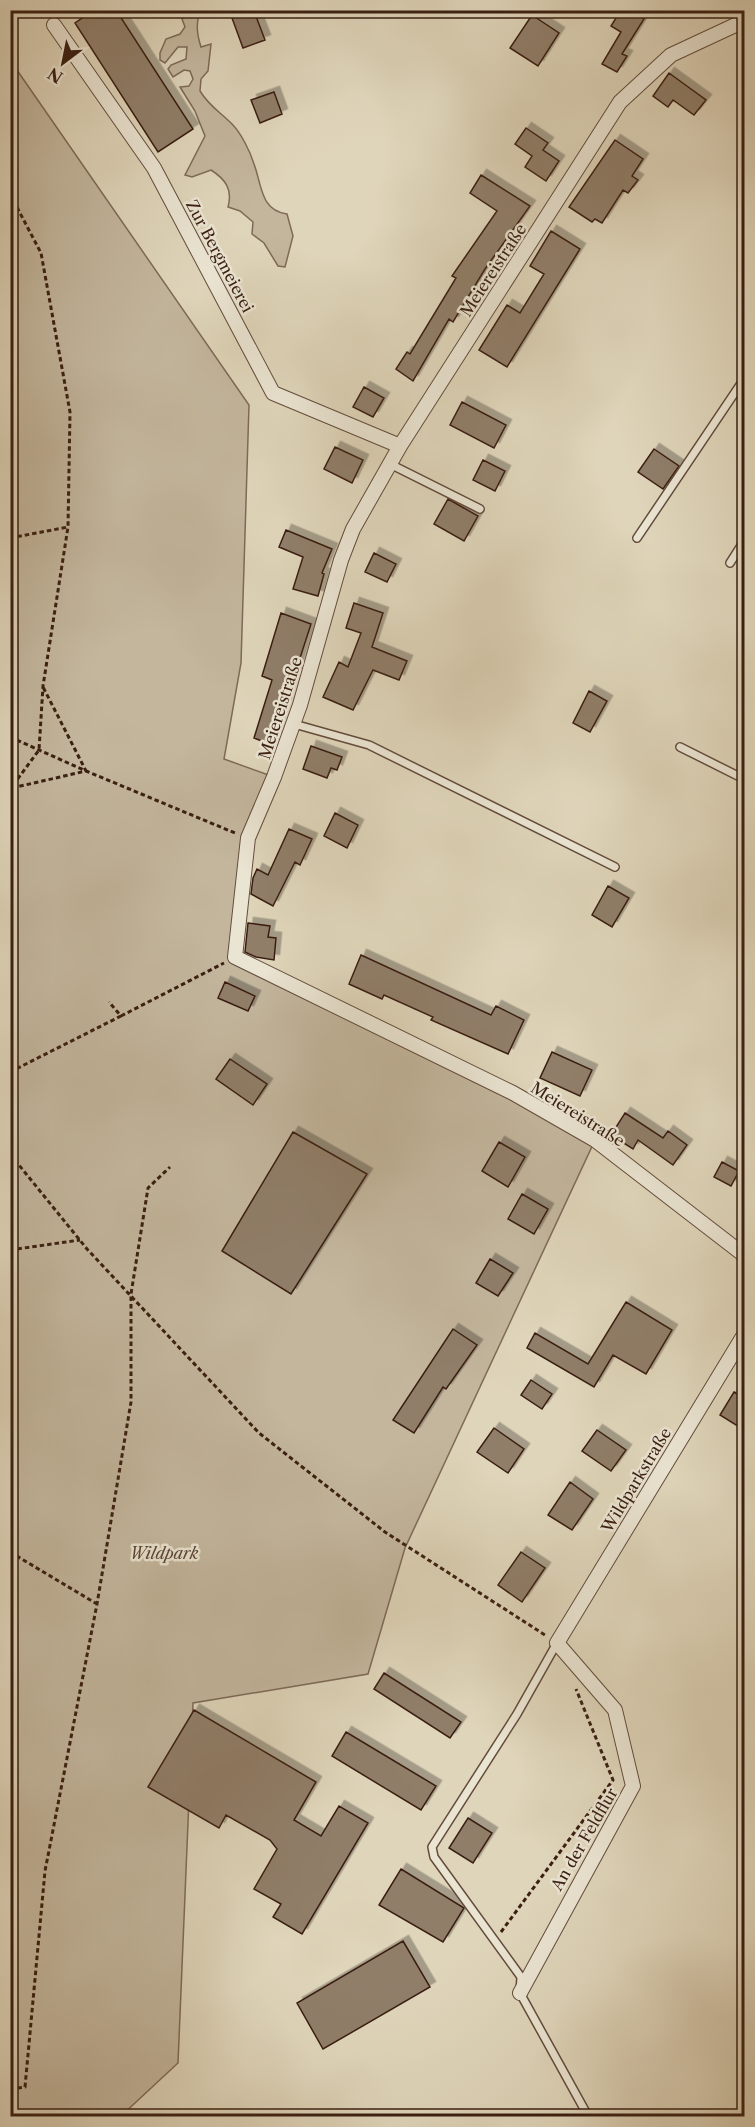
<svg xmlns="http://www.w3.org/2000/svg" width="755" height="2127" font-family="'Libre Caslon Text',serif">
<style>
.green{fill:#c3b69d;stroke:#7e6a58;stroke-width:1.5}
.building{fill:#907e69;stroke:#3a1f12;stroke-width:1.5;filter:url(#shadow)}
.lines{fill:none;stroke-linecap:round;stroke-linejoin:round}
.service-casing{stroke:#634c3c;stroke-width:10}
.minor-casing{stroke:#634c3c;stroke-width:16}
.path{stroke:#3a1f12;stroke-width:3;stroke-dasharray:4.5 3;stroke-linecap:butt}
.service{stroke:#eae4d2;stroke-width:7}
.minor{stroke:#eae4d2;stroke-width:14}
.labels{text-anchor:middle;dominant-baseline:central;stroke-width:5;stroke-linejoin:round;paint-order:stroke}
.street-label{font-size:16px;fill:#3a1f12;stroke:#eae4d2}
.park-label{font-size:16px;font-style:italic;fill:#5c4535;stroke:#eae4d2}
</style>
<defs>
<filter id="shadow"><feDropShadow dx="5.5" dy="-5.5" stdDeviation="0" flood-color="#0004"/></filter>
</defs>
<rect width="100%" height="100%" fill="#dfd5ba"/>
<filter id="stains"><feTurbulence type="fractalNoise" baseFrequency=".00333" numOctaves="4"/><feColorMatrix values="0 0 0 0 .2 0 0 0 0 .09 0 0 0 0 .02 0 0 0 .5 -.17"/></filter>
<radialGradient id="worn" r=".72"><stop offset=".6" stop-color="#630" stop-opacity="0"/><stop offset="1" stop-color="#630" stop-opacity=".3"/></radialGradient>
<!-- green -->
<path class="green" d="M 190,11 L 201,11 C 195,22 197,35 201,47 L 211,44 L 208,71 L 201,79 L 200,91 C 209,106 219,111 232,124 C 241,133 250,151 254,164 C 262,185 260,210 287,214 L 293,236 L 285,267 L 278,266 L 264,243 L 252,234 L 253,222 L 240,211 L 228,207 C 233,189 225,179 211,170 L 192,177 L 185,175 L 205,136 L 195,111 L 180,87 L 189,86 L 193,79 L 190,71 L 184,70 L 173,77 L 168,69 L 171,65 L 186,59 L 187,47 L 178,47 L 165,63 L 160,60 L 160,53 L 166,39 L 180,34 L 185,27 L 182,19 Z
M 10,60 L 249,405 L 241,663 L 224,759 L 274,777 L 248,838 L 235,957 L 595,1140 L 405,1548 L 368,1674 L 193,1703 L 178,2063 L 121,2116 L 11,2116 Z"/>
<!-- building -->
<path class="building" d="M 81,10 L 116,10 L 193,129 L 158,152 L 75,23 L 85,16 Z
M 621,10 L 630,10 L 644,19 L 622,54 L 627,56 L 617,72 L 602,64 L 621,32 L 611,26 Z
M 254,11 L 265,40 L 243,48 L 232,18 Z
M 532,15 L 559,33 L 538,66 L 510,48 Z
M 669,73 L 706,100 L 694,115 L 673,100 L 668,107 L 653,96 Z
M 274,92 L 282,114 L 260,123 L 251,100 Z
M 526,128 L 548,143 L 543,150 L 559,161 L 546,181 L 525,167 L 532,156 L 515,144 Z
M 615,140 L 643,159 L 632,176 L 638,180 L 628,193 L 623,190 L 602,223 L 595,219 L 592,222 L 569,207 Z
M 481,175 L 530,206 L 485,269 L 453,322 L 449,319 L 413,381 L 396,369 L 407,352 L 410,354 L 456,278 L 452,276 L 497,211 L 470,193 Z
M 551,231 L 580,249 L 507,367 L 479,350 L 507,305 L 520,313 L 544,274 L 530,266 Z
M 364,387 L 384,398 L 373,417 L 353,407 Z
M 462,402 L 506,425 L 494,448 L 450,425 Z
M 335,447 L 363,460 L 352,483 L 324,469 Z
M 654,449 L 679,466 L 663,489 L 638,472 Z
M 483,460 L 505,471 L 495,491 L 473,480 Z
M 448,499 L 478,516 L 464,541 L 434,524 Z
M 286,530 L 332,549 L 322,573 L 324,574 L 318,596 L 293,589 L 303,557 L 279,547 Z
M 374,553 L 396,564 L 387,582 L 365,572 Z
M 354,603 L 383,613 L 372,647 L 407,661 L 399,680 L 373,670 L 353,710 L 323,697 L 339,662 L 348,667 L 361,633 L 346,628 Z
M 281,613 L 311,624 L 272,745 L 254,738 L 272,680 L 262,676 Z
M 589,691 L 607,701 L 590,732 L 573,723 Z
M 311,746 L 342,757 L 337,770 L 331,768 L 327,778 L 303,769 Z
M 335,813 L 358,825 L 347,848 L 324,836 Z
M 289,829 L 312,839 L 300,865 L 295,862 L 273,906 L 251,894 L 253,878 L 257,869 L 268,875 Z
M 608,886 L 629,898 L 612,927 L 592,915 Z
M 248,923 L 270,926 L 268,937 L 276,938 L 274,960 L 256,957 L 245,952 Z
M 361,955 L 491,1015 L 496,1006 L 524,1020 L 508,1054 L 431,1020 L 433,1017 L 384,995 L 382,999 L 349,984 Z
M 225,982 L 255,996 L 248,1011 L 218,998 Z
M 552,1052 L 592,1070 L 580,1096 L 540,1078 Z
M 230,1059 L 267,1084 L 253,1105 L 216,1079 Z
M 625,1113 L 663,1138 L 668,1131 L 687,1145 L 673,1165 L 638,1140 L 633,1149 L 611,1135 Z
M 293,1132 L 367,1174 L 291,1294 L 222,1251 Z
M 499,1142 L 525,1157 L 508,1187 L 482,1171 Z
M 722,1162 L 739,1171 L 731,1186 L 714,1177 Z
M 522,1194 L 548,1209 L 534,1234 L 508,1219 Z
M 490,1259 L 513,1273 L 498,1296 L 476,1283 Z
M 626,1302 L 672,1330 L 646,1374 L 613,1355 L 594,1387 L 527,1348 L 535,1333 L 588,1364 Z
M 453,1329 L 477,1345 L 446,1389 L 443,1387 L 414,1433 L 393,1420 Z
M 531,1380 L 552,1394 L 542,1409 L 521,1395 Z
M 734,1392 L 744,1398 L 744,1430 L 720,1415 Z
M 494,1428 L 524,1449 L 508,1473 L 477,1452 Z
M 597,1430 L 626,1450 L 611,1471 L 582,1451 Z
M 570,1482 L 593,1499 L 572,1530 L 548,1515 Z
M 521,1552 L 545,1568 L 522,1602 L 498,1585 Z
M 384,1673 L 461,1722 L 450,1738 L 374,1689 Z
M 194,1710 L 316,1782 L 294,1820 L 321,1836 L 339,1806 L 368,1823 L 302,1934 L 273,1917 L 281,1904 L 254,1889 L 277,1849 L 270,1840 L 226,1815 L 219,1828 L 148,1787 Z
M 346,1732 L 436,1786 L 421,1810 L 332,1756 Z
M 468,1818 L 492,1833 L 473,1863 L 449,1848 Z
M 401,1869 L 464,1908 L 443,1942 L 379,1905 Z
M 403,1941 L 430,1987 L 323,2049 L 297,2003 Z"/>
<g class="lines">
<defs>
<path id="service" d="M 390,464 L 480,509
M 637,538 L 744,379
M 730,563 L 744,541
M 294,724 L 369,745 L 615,867
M 680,747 L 744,779
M 557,1643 L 517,1714 L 432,1847 L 434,1857 L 521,1977 L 520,1993 L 588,2116"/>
<path id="minor" d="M 744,21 L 671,55 L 620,102 L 400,446 L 353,529 L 341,560 L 300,705 L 274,777 L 248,838 L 235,957 L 513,1093 L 595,1140 L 744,1255
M 54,25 L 154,168 L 273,393 L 400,446
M 520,1993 L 633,1786 L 615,1710 L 557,1643 L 744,1335"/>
</defs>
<!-- service casing -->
<use href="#service" class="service-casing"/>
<!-- minor casing -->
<use href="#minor" class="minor-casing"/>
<!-- path -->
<path class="path" d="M 10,194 L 41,253 L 70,412 L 68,527 L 43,686 L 39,750 L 11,788
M 10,538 L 68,527
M 10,737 L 86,771 L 235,833
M 12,788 L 86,771 L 43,687
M 121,1016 L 224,963
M 10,1072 L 121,1016 L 109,1002
M 10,1154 L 87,1249 L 259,1433 L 385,1532 L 545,1635
M 10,1250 L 80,1240
M 10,1552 L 97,1604
M 501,1932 L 613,1780 L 576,1689
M 10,2089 L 25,2087 L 45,1871 L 97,1604 L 131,1402 L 131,1294 L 148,1188 L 170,1167"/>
<!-- service -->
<use href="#service" class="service"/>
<!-- minor -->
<use href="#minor" class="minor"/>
</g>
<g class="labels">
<!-- street labels -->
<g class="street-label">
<text transform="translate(220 256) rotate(62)">Zur Bergmeierei</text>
<text transform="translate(493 270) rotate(-57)">Meiereistraße</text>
<text transform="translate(280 708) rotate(-72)">Meiereistraße</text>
<text transform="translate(578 1114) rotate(32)">Meiereistraße</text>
<text transform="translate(636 1480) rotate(-59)">Wildparkstraße</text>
<text transform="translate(584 1839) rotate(-60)">An der Feldflur</text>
</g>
<!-- park labels -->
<g class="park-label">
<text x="164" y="1553">Wildpark</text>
</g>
</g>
<!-- margin -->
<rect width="755" height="2127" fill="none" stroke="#dfd5ba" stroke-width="36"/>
<rect x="12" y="12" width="731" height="2103" fill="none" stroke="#3a1f12" stroke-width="3"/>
<rect x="18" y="18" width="719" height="2091" fill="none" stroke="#3a1f12" stroke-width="1.5"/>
<!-- north arrow -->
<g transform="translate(63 63) rotate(212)" stroke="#eae4d2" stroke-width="4.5" paint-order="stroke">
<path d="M0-4.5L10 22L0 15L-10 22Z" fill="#3a1f12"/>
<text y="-9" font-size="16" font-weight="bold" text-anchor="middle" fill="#3a1f12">N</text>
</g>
<rect width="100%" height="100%" filter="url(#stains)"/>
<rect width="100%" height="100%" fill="url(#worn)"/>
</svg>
